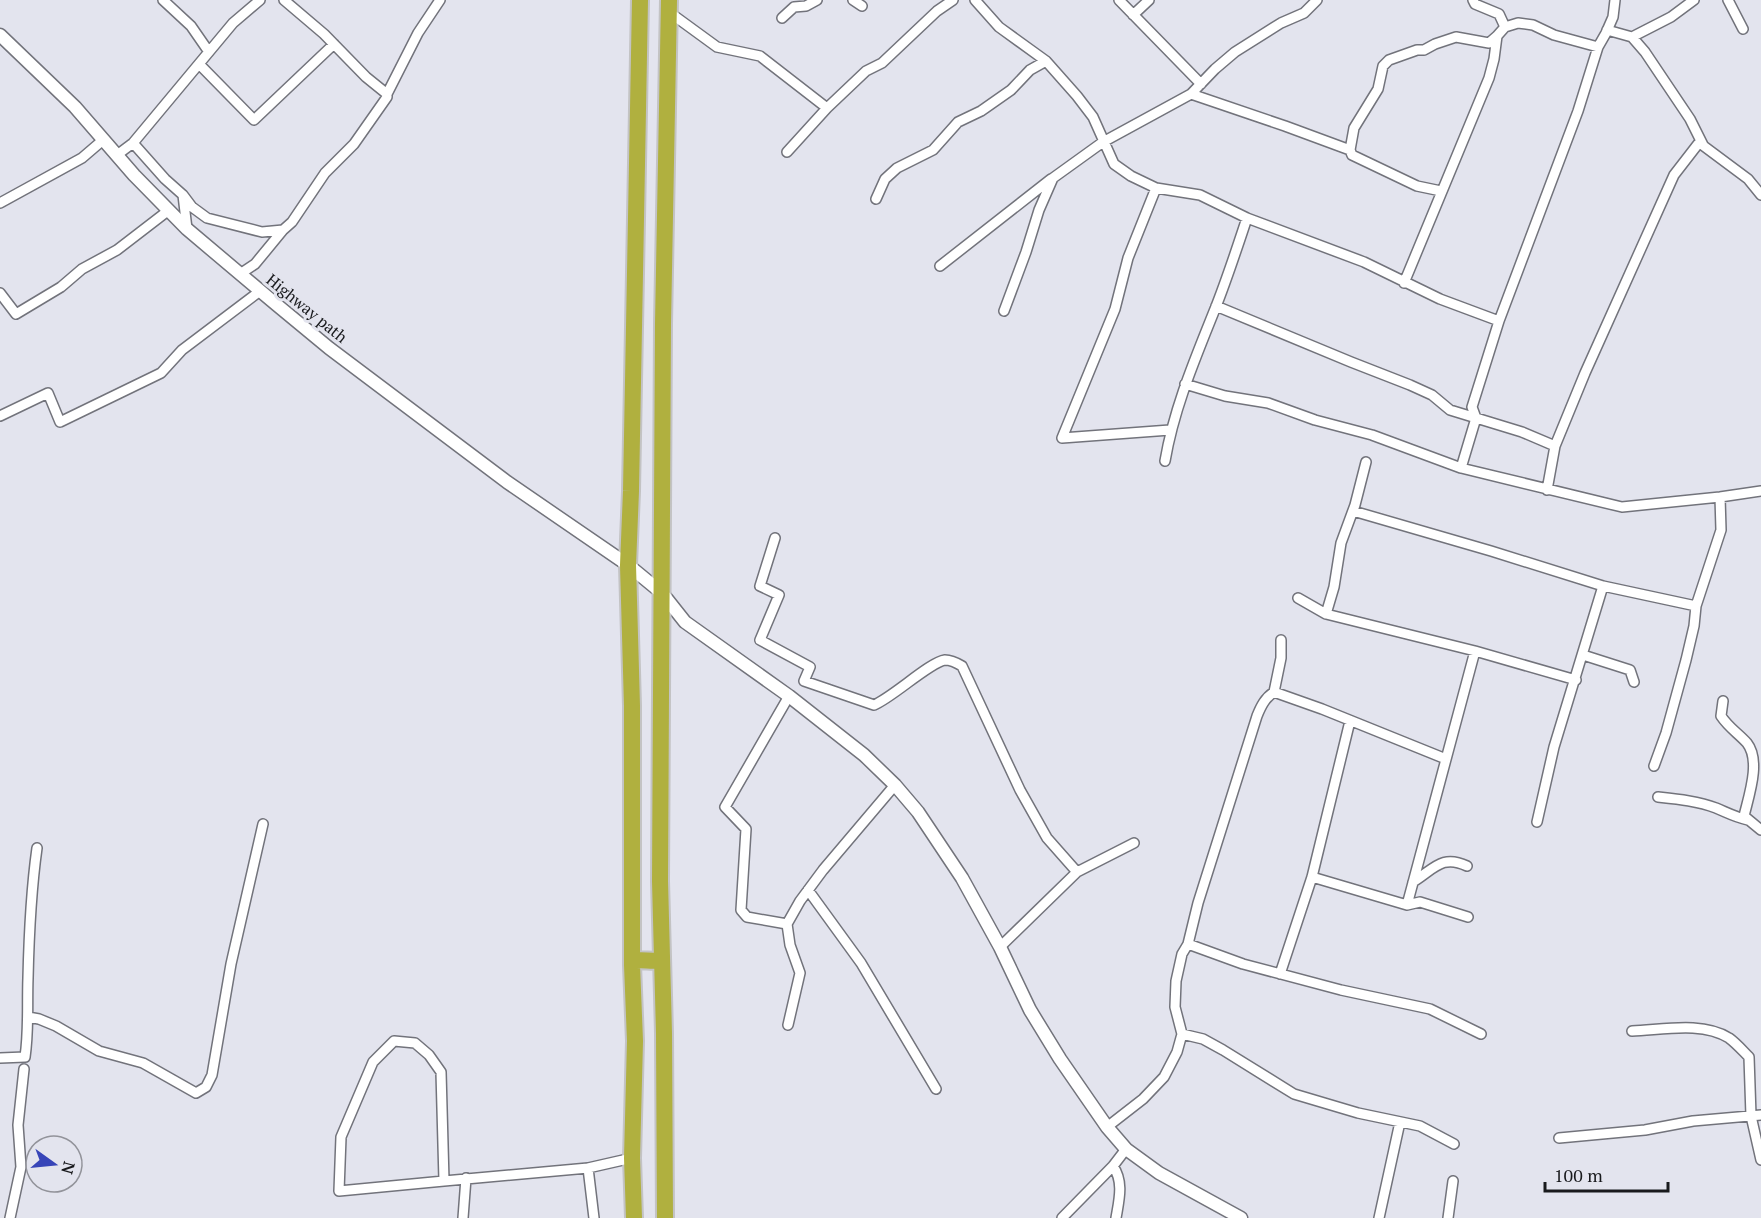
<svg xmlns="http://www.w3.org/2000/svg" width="1761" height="1218" font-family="'PT Serif',serif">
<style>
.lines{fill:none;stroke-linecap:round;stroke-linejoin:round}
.minor-casing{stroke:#72737b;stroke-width:12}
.tertiary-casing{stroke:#72737b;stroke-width:15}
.trunk-casing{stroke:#c3c3c4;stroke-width:20}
.minor{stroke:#fff;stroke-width:9}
.tertiary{stroke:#fff;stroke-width:12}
.trunk{stroke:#b0b03f;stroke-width:16}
.labels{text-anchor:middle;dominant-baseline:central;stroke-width:6;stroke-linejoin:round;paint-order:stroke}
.street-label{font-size:16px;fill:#191a1d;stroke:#e3e4ee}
</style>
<rect width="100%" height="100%" fill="#e3e4ee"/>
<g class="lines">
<defs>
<path id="minor" d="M 163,0 L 191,26 L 209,52
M 853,0 L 862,6
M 975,0 L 999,27 L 1046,61 L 1077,96 L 1093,117 L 1114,164 L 1131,176 L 1156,188 L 1200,195 L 1247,218 L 1364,262 L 1440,299 L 1499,321
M 1119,0 L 1201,84
M 1473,0 L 1475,4 L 1499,14 L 1505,27
M 1728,0 L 1743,29
M 669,12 L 717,47 L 760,56 L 827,108 L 866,71 L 882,63 L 937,11 L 953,0
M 1133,15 L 1149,0
M 782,18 L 794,7 L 806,6 L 817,0
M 1607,30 L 1632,37 L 1645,52 L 1690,119 L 1703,145
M 1632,37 L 1671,17 L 1694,0
M 199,64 L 254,120 L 334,44
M 387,94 L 418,33 L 440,0
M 1191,94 L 1215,69 L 1235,52 L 1281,23 L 1304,13 L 1317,0
M 133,143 L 165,179 L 183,195 L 187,229
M 1350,150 L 1352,155 L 1417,186 L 1441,191
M 787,152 L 827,108
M 117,155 L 133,143 L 233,23 L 260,0
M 1156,188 L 1128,258 L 1115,309 L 1062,438 L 1170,430
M 183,195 L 192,207 L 207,218 L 262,232 L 283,230
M 876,199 L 885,179 L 897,168 L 933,150 L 958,122 L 981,111 L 1011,90 L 1030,70 L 1046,61
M 0,203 L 82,158 L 103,140
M 940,266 L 1051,179
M 240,274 L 255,264 L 283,230 L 292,222 L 325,173 L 354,144 L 387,97 L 387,94 L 366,77 L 324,34 L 284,0
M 1404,283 L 1489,78 L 1494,59 L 1497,36 L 1505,27 L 1518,23 L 1533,25 L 1554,35 L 1598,47
M 0,293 L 16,314 L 61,287 L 82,269 L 117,250 L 169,210
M 1216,306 L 1351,362 L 1410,385 L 1432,395 L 1450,410 L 1522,432 L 1555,446
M 1004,311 L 1026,252 L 1039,210 L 1053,178 L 1103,142 L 1191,94 L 1285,126 L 1350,150 L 1354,128 L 1378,89 L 1383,66 L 1389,60 L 1417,50 L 1424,50 L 1435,44 L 1456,37 L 1489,43 L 1497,36
M 1185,384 L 1225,396 L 1268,403 L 1315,420 L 1372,435 L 1461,468 L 1622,507 L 1720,497 L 1761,491
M 0,416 L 48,393 L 60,422 L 161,373 L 182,350 L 260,291
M 1165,461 C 1174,408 1195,359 1215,309 C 1227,279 1237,248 1247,218
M 1366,462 L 1355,505 L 1341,543 L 1334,587 L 1326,614 L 1475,651 L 1576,680
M 1461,468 L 1476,418 L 1472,407 L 1499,321 L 1578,111 L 1598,47 L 1606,33 L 1613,17 L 1615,0
M 1547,490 L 1555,446 L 1585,373 L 1674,175 L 1698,144 L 1701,144 L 1748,179 L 1761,195
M 1353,511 L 1491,551 L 1603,586 L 1696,606
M 775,538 L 760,586 L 779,595 L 760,640 L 810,667 L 804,681 L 874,705 C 893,697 930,662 945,660 C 951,660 957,663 962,666 L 1020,790 L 1047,838 L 1077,872
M 1298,598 L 1326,614
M 1583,655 L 1630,670 L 1634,682
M 1274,692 L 1322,709 L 1446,759
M 1723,701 L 1721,716 C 1729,728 1738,733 1747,743 C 1761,761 1749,795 1744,816 L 1761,830
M 1654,766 L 1666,733 L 1686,660 L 1694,626 L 1696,606 L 1721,530 L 1720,497
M 1658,797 C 1677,799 1698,801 1716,808 C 1728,813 1735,817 1748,820
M 1537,822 L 1554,747 L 1603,586
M 1312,877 L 1407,905 L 1420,902 L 1468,917
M 1413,882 C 1434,869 1442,854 1467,866
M 808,890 L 861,963 L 936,1089
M 1407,905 L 1475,651
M 787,924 L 747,917 L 741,910 L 746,829 L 725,807 L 789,696
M 1188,944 L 1243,964 L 1341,990 L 1430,1009 L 1481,1034
M 1000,947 L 1077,872 L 1134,843
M 1280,974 L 1312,877 L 1350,721
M 28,1017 L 39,1019 L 56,1026 L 99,1051 L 143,1063 L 196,1093 L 206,1087 L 212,1075 L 231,964 L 263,824
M 788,1025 L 800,973 L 790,945 L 787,924 L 800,901 L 823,870 L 895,785
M 1632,1031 C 1662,1030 1702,1021 1729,1038 C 1736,1043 1743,1051 1749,1057 L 1751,1116 L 1761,1160
M 1182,1034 L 1203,1039 L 1223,1050 L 1294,1094 L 1358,1113 L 1420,1126 L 1454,1144
M 0,1058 L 25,1057 C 29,1030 27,1005 28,978 C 29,934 31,891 37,848
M 1107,1127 L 1143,1099 L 1164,1077 L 1177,1052 L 1182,1034 L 1175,1007 L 1176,981 L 1182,954 L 1188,944 L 1198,903 L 1257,716 C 1261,706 1265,698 1274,692 L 1281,658 L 1281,640
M 1559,1138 L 1645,1130 L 1693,1121 L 1761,1115
M 1113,1166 C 1124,1182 1119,1200 1116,1218
M 444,1181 L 339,1191 L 341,1137 L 373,1062 L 394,1041 L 415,1043 L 429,1055 L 441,1072 L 444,1181 L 588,1168
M 10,1218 L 21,1167 L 18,1125 L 24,1069
M 463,1218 L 466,1178
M 594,1218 L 588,1168 L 632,1158
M 1062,1218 L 1113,1166 L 1126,1149
M 1379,1218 L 1400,1122
M 1448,1218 L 1453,1181"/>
<path id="tertiary" d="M 0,35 L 75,107 L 134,175 L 187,229 L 277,305 L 329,348 L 507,482 L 628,565 L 662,593 L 685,622 L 789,696 L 864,755 L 895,785 L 918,812 L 962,878 L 1000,947 L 1030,1010 L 1060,1059 L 1107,1127 L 1126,1149 L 1159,1173 L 1241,1218"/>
<path id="trunk" d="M 632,965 L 632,961 C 642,959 652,962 662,960
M 634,1218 L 632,1158 L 635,1041 L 632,965 L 632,706 L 628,565 L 631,491 L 640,0
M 665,1218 L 664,1033 L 660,881 L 663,324 L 669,0"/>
</defs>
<!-- minor casing -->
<use href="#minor" class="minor-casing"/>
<!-- tertiary casing -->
<use href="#tertiary" class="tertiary-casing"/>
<!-- trunk casing -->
<use href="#trunk" class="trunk-casing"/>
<!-- minor -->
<use href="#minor" class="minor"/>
<!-- tertiary -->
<use href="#tertiary" class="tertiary"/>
<!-- trunk -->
<use href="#trunk" class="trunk"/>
</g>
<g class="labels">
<!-- street labels -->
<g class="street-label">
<text transform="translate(307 308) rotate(39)">Highway path</text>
</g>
</g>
<!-- north arrow -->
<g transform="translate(54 1164) rotate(105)"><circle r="28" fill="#e3e4ee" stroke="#92939a" stroke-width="1.5"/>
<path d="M0-4.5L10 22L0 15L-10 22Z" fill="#3745b8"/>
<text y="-9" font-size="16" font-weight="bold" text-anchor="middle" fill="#191a1d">N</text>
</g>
<!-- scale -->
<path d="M1545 1182v9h123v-9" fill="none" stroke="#191a1d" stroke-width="3"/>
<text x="1554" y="1182" font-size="18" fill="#191a1d" stroke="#e3e4ee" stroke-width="4.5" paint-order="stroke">100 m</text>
</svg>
